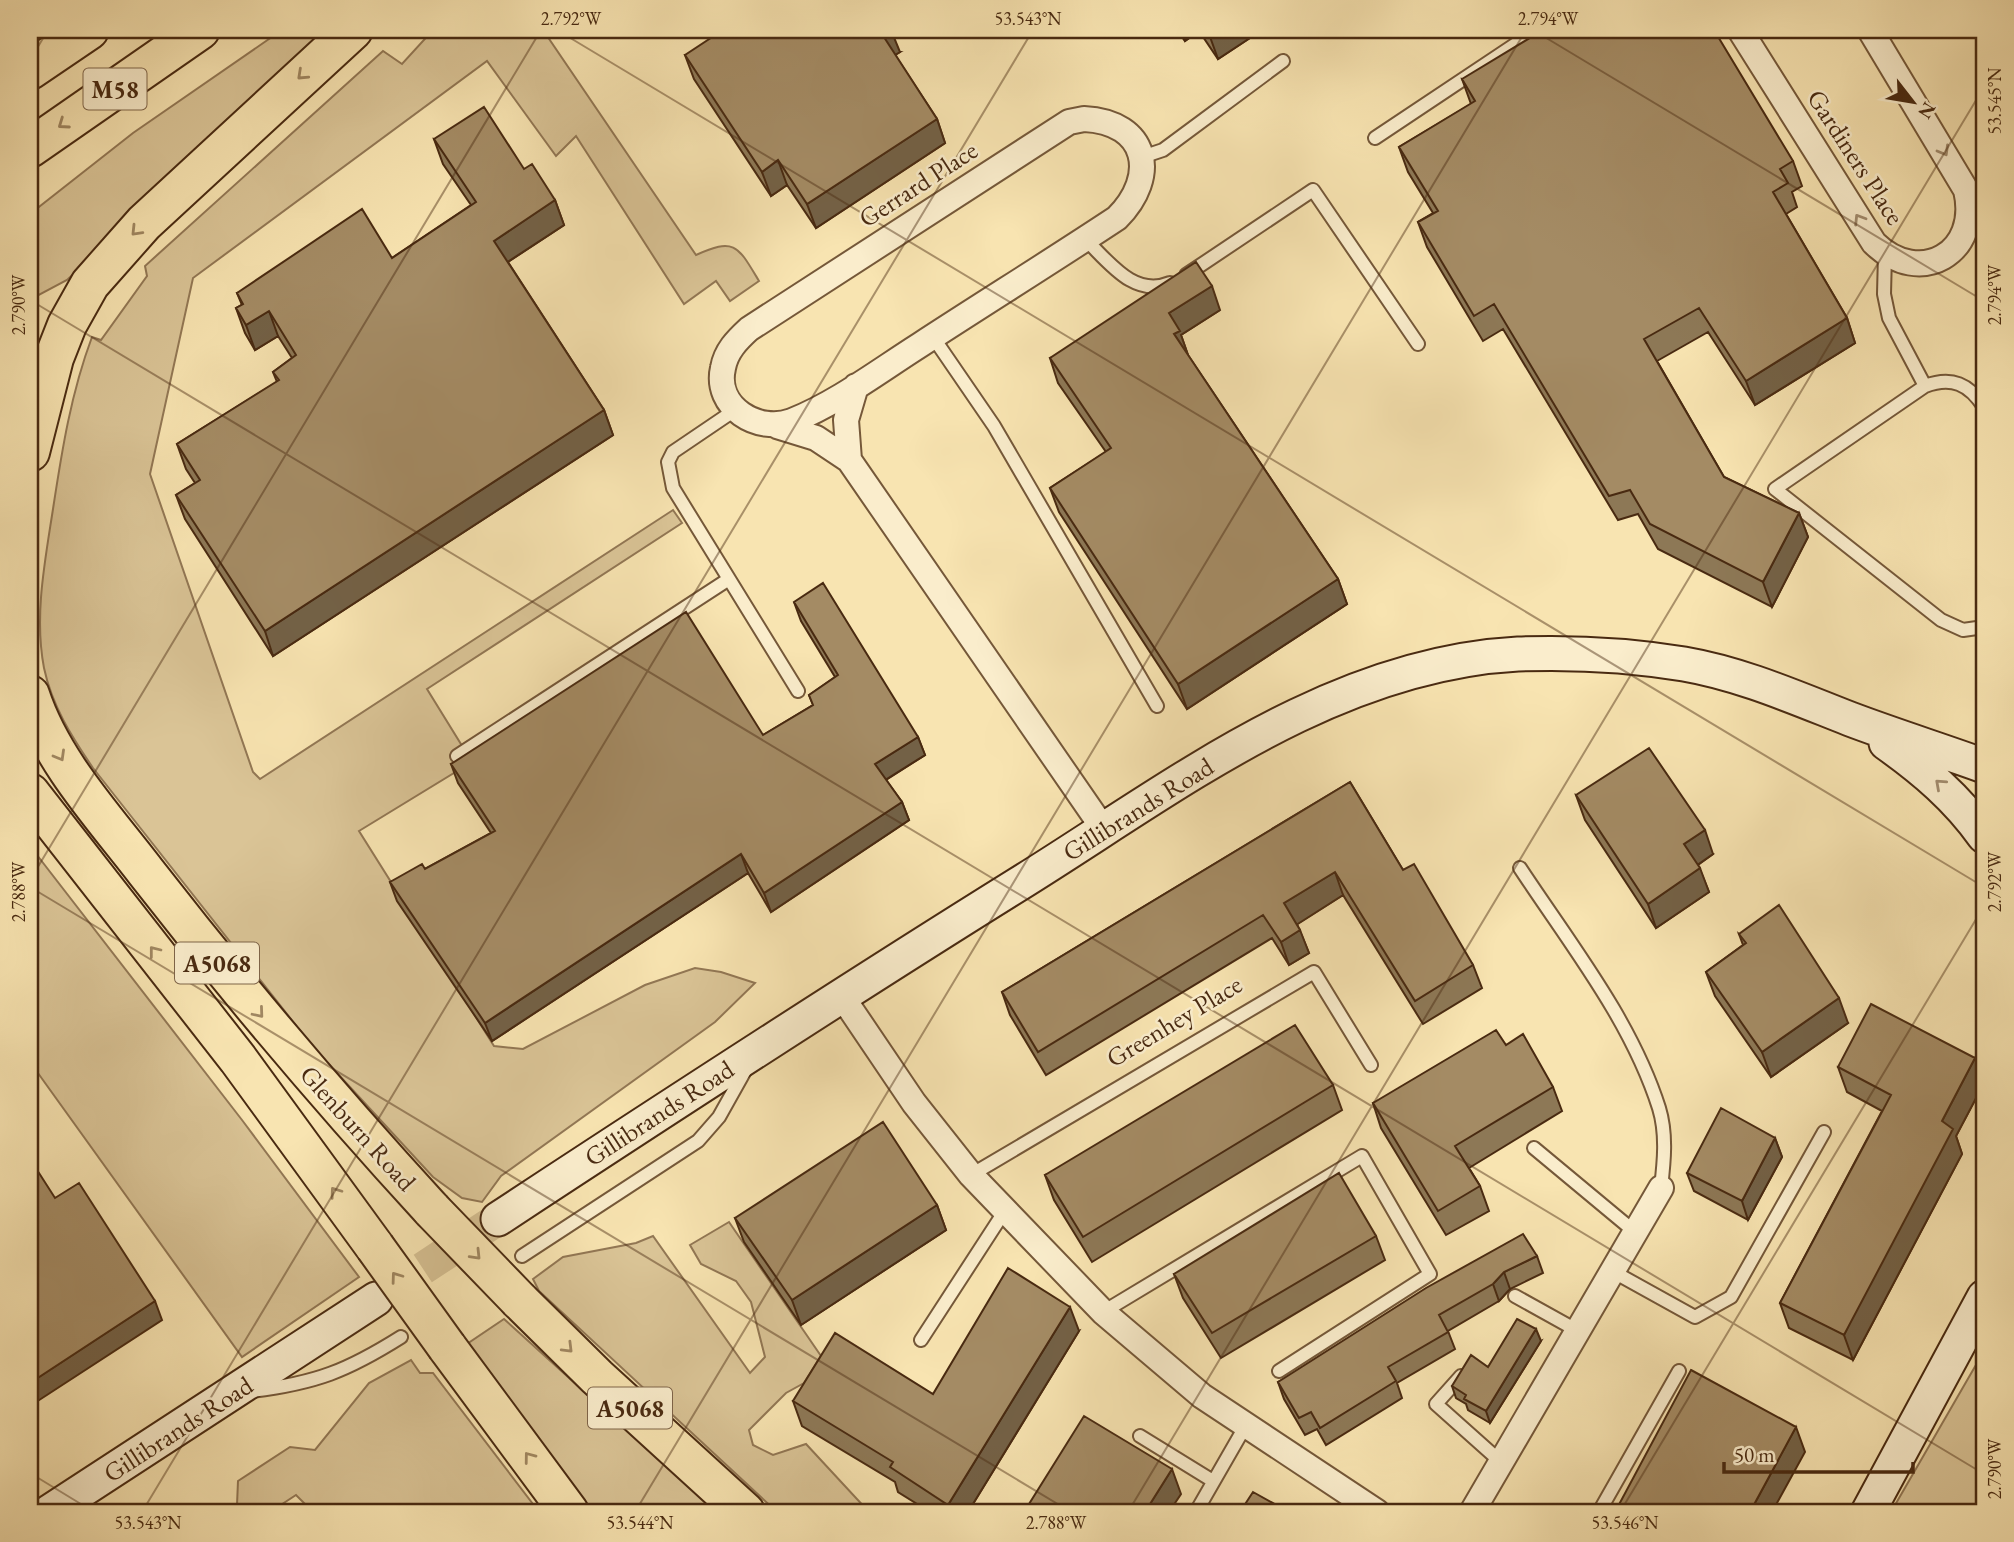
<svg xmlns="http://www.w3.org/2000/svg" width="2014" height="1542" font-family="'EB Garamond',serif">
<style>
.green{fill:#dac496;stroke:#927754;stroke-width:2}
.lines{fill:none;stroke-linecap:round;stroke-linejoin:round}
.secondary-tunnel{stroke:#d5bf91;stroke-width:33;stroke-dasharray:33 17;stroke-linecap:butt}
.lane-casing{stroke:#755839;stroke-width:16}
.street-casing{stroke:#755839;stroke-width:28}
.secondary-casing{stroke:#492a11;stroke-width:37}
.primary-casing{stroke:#492a11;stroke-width:42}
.highway-casing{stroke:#492a11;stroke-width:42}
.lane{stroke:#faedcc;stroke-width:12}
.street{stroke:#faedcc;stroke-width:24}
.secondary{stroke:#faedcc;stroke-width:33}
.primary{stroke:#f8e4b1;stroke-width:38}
.highway{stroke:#f8e4b1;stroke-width:38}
.primary-bridge-casing{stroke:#492a11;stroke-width:42;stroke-linecap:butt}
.primary-bridge{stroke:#f8e4b1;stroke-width:38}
.wall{fill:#8d7856;stroke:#492a11;stroke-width:2}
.shaded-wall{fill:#736146;stroke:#492a11;stroke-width:2}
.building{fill:#a48b64;stroke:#492a11;stroke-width:2}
.oneway{stroke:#a08761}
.oneway2{stroke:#a28c6e}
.ticks{fill:none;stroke:#492a11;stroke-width:2;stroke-opacity:0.45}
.labels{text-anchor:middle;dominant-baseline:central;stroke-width:5;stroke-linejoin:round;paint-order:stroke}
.shield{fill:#faedcc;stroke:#7e6449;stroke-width:2}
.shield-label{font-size:24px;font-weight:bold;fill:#492a11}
.street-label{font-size:26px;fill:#492a11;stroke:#faedcc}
.neatline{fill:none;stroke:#492a11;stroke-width:2.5}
.ticks-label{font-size:18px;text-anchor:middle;fill:#492a11}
</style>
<rect width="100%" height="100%" fill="#f8e4b1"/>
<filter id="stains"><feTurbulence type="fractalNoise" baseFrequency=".00286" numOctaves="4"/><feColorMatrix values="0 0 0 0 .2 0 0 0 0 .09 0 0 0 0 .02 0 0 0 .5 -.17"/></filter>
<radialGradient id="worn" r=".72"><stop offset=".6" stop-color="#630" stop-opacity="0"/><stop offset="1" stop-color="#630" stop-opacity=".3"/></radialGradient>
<!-- green -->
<path class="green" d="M 282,30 L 333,30 L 67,280 L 35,297 L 30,296 L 30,214 L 133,133 Z
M 433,30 L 543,30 L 696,255 C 735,237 738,246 759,281 L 730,301 L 716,281 L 684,304 L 576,136 L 556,156 L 487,61 L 193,278 L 150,474 L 253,772 L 260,779 L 673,510 L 682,523 L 427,689 L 472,762 L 359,831 L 494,1046 L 523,1049 L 645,985 L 695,968 L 721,972 L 755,983 L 715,1022 L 501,1176 L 482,1202 L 462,1198 L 433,1177 L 313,1047 L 93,768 C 72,737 52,706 44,668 C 34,616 45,561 53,509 C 62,450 71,393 92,337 L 101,340 L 147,276 L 145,266 L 383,51 L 402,64 Z
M 30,846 L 242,1120 L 359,1277 L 242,1357 L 30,1062 Z
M 729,1222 L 821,1356 L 804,1383 L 786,1393 L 749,1430 L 753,1445 L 773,1455 L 806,1444 L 869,1512 L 777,1512 L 539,1291 L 533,1279 L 563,1257 L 636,1243 L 653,1236 L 750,1373 L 765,1357 L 751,1302 L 736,1281 L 701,1264 L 690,1245 Z
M 504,1319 L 717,1512 L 588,1512 L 461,1348 Z
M 1984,1351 L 1984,1512 L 1891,1512 Z
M 411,1360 L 420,1373 L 433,1373 L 539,1512 L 313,1512 L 296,1495 L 270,1512 L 242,1512 L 237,1505 L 238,1481 L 290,1447 L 315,1450 L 369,1383 Z"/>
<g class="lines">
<!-- secondary-tunnel -->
<path class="secondary-tunnel" d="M 381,1296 L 498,1219"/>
<defs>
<path id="lane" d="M 1375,138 L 1537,30
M 1142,157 L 1163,150 L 1283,61
M 1085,239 C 1109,262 1134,298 1170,283
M 1885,254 L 1884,294 L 1889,318 L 1925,386
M 1186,275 L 1313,190 L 1418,344
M 933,337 L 994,426 L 1157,706
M 1984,407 C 1969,384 1952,376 1925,386 L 1775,489 L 1941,620 L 1963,630 L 1984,627
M 735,410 L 673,452 L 668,462 L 673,488 L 798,691
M 457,756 L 729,579
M 1520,868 C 1570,944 1631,1020 1659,1108 C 1667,1134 1664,1162 1661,1188
M 1534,1148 L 1635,1232
M 971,1175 L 1314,972 L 1371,1065
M 522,1256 L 698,1141 L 719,1117 L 747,1067
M 1612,1271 L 1695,1317 L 1731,1297 L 1824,1132
M 1515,1296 L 1578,1331
M 1103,1312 L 1362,1156 L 1430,1274 L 1279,1371
M 921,1340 L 1006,1209
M 1461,1376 L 1436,1404 L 1501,1462
M 252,1391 C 316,1383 347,1371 401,1337
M 1140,1436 L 1213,1481
M 1196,1512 L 1246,1425
M 1599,1512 L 1679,1371"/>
<path id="street" d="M 1740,30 L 1874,243 C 1920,288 1981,253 1966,190 L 1870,30
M 1084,119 C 1148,122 1159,176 1117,218 C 1052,261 986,302 920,345 C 879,371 837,403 792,421 C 758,434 714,407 723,368 C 726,351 737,340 749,329 L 1069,122 Z
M 777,426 L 816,438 L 849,460 L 1105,831
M 849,460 L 846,420 L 856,386
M 841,995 L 914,1103 L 971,1175 L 1103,1312 L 1202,1396 L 1377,1512
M 1472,1512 L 1661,1188"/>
<path id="secondary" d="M 1886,743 C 1924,770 1957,798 1984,836
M 498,1219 C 670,1106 842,994 1017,885 C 1172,789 1329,664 1518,654 C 1573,652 1630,655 1684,664 C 1742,674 1796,698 1850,719 C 1895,736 1940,750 1984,766
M 49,1512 L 376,1299
M 1868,1512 L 1984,1297"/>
<path id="primary" d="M 30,695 C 52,762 104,817 146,872 C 237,989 332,1101 432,1210
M 30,793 L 238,1059 L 375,1247
M 519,1300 L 597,1377 L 745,1512
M 447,1347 L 569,1512"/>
<path id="highway" d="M 30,70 L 89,30
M 30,148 L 200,30
M 30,452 L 54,358 L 67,325 L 90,284 L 144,223 L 353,30"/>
</defs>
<!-- lane casing -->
<use href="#lane" class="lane-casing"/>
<!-- street casing -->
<use href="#street" class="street-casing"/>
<!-- secondary casing -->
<use href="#secondary" class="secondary-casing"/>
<!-- primary casing -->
<use href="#primary" class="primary-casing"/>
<!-- highway casing -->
<use href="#highway" class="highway-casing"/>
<!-- lane -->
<use href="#lane" class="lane"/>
<!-- street -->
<use href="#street" class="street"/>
<!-- secondary -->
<use href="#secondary" class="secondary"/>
<!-- primary -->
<use href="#primary" class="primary"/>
<!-- highway -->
<use href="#highway" class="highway"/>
<defs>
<path id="primary-bridge" d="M 432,1210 L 519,1300
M 375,1247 L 447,1347"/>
</defs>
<!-- primary-bridge casing -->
<use href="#primary-bridge" class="primary-bridge-casing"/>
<!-- primary-bridge -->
<use href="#primary-bridge" class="primary-bridge"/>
</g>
<!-- wall -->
<path class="wall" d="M 1177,30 L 1262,30 L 1218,59 L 1199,31 L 1185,41 Z
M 900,52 L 895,55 L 937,119 L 945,143 L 816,228 L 787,185 L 771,196 L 694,79 L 685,55 Z
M 1462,79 L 1793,161 L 1802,186 L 1792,192 L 1797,207 L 1786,214 L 1847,318 L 1855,343 L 1755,405 L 1708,332 L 1657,361 L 1724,477 L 1799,513 L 1808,537 L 1772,607 L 1658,549 L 1638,514 L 1618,520 L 1503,329 L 1483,341 L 1427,247 L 1418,222 L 1433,213 L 1408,172 L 1399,147 L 1471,104 Z
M 434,139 L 524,169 L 555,200 L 564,225 L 508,262 L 604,410 L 613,435 L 273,656 L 185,519 L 176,495 L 195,483 L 186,469 L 177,444 L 277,382 L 273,372 L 292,358 L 278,336 L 255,350 L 245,333 L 236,308 L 242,305 L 237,293 L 392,258 L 471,205 L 443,164 Z
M 1220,310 L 1181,335 L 1188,355 L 1338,579 L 1347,604 L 1187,709 L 1059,512 L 1050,488 L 1106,452 L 1058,383 L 1050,358 Z
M 794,602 L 918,737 L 925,755 L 886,780 L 902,802 L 909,820 L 771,912 L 748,873 L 492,1041 L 397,901 L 390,882 L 425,869 L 491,833 L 458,783 L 451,764 L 763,735 L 813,705 L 809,695 L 835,677 L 801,621 Z
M 1350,782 L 1403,870 L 1473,965 L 1482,988 L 1423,1024 L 1343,895 L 1297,924 L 1309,953 L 1289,965 L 1272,938 L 1046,1075 L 1010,1015 L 1002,992 Z
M 1576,795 L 1713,854 L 1698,865 L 1709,892 L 1656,928 L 1585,820 Z
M 1739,934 L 1848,1023 L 1771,1077 L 1715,996 L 1706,972 L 1743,945 Z
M 1506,1045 L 1553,1087 L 1562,1111 L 1469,1168 L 1480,1186 L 1489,1211 L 1446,1235 L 1381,1128 L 1373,1103 Z
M 1838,1067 L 1984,1083 L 1956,1136 L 1962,1154 L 1853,1360 L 1789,1328 L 1780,1303 L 1882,1111 L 1847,1092 Z
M 1333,1085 L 1342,1110 L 1092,1262 L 1054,1200 L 1045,1175 Z
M 1775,1138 L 1782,1157 L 1748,1220 L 1694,1191 L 1687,1173 Z
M 937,1205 L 946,1230 L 801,1325 L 744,1242 L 735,1218 Z
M 1376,1236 L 1385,1260 L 1221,1358 L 1183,1298 L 1174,1274 Z
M 1537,1256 L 1543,1273 L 1510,1289 L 1499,1301 L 1448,1331 L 1455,1349 L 1397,1383 L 1402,1398 L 1326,1445 L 1317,1429 L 1305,1435 L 1284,1399 L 1278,1382 Z
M 1079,1331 L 968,1512 L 930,1512 L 898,1492 L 895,1482 L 802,1426 L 793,1401 L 933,1394 Z
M 1541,1341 L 1490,1423 L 1468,1410 L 1466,1404 L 1456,1398 L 1452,1386 Z"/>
<!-- shaded-wall -->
<path class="shaded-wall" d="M 888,30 L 891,30 L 900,52 L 890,58 L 882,34 Z
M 1181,30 L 1199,30 L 1199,31 L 1185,41 Z
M 1216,30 L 1262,30 L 1218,59 L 1209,34 Z
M 937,119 L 945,143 L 816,228 L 807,204 Z
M 778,160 L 787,185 L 771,196 L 762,172 Z
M 555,200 L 564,225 L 503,265 L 494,241 Z
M 1212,286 L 1220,310 L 1181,335 L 1188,355 L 1174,334 L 1169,313 Z
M 269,311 L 278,336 L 255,350 L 246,325 Z
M 1847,318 L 1855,343 L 1755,405 L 1746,381 Z
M 604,410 L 613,435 L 273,656 L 265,631 Z
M 1799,513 L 1808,537 L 1772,607 L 1763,582 Z
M 1338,579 L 1347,604 L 1187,709 L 1178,684 Z
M 918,737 L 925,755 L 882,782 L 875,764 Z
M 902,802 L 909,820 L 771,912 L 764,893 Z
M 1705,830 L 1713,854 L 1693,868 L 1684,844 Z
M 741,854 L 748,873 L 492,1041 L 485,1023 Z
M 1700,868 L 1709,892 L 1656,928 L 1648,904 Z
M 1335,872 L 1343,895 L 1293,927 L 1284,903 Z
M 1300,930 L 1309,953 L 1289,965 L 1281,942 Z
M 1839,998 L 1848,1023 L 1771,1077 L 1762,1052 Z
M 1975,1058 L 1984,1083 L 1956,1136 L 1962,1154 L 1853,1360 L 1844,1335 L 1942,1121 Z
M 1775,1138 L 1782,1157 L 1748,1220 L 1742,1201 Z
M 937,1205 L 946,1230 L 801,1325 L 792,1300 Z
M 1504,1272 L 1510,1289 L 1499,1301 L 1493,1284 Z
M 155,1301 L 162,1320 L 30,1406 L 30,1383 Z
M 1070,1307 L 1079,1331 L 968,1512 L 951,1512 L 948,1505 Z
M 1536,1329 L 1541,1341 L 1490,1423 L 1486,1411 Z
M 1796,1427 L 1805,1452 L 1772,1512 L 1750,1512 Z
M 1172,1469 L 1181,1494 L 1169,1512 L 1145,1512 Z"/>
<!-- building -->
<path class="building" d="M 723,30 L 888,30 L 882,34 L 937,119 L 807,204 L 778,160 L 762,172 L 685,55 Z
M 1206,30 L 1216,30 L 1209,34 Z
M 1543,30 L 1714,30 L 1793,161 L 1780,169 L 1788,183 L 1773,192 L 1847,318 L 1746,381 L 1699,308 L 1644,339 L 1724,477 L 1799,513 L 1763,582 L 1650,524 L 1630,490 L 1609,496 L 1494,304 L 1474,316 L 1418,222 L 1438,211 L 1399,147 L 1475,101 L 1462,79 Z
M 484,107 L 524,169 L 532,164 L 555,200 L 494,241 L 604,410 L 265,631 L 176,495 L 200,480 L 177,444 L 279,380 L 273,372 L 296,355 L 269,311 L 246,325 L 236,308 L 243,304 L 237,293 L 362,209 L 392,258 L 476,202 L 434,139 Z
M 1196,262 L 1212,286 L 1169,313 L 1180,331 L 1174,334 L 1338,579 L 1178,684 L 1050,488 L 1111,448 L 1050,358 Z
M 823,583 L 918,737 L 875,764 L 902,802 L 764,893 L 741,854 L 485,1023 L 390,882 L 422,864 L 425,869 L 495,831 L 451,764 L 686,612 L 763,735 L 813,705 L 809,695 L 838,675 L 794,602 Z
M 1649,748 L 1705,830 L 1684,844 L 1700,868 L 1648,904 L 1576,795 Z
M 1350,782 L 1403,870 L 1414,864 L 1473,965 L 1415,1001 L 1335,872 L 1284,903 L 1300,930 L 1281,942 L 1263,915 L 1038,1052 L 1002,992 Z
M 1779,905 L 1839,998 L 1762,1052 L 1706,972 L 1746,943 L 1739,934 Z
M 1871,1004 L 1975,1058 L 1942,1121 L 1953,1129 L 1844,1335 L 1780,1303 L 1891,1095 L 1838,1067 Z
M 1295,1025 L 1333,1085 L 1083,1237 L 1045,1175 Z
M 1496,1030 L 1506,1045 L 1523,1034 L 1553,1087 L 1455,1146 L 1480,1186 L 1438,1211 L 1373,1103 Z
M 1721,1108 L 1775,1138 L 1742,1201 L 1687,1173 Z
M 883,1122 L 937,1205 L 792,1300 L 735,1218 Z
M 39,1173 L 55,1198 L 79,1183 L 155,1301 L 30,1383 L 30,1179 Z
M 1339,1173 L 1376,1236 L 1212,1333 L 1174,1274 Z
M 1523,1234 L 1537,1256 L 1504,1272 L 1493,1284 L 1439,1315 L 1448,1332 L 1388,1367 L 1396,1381 L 1320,1428 L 1311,1412 L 1299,1418 L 1278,1382 L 1426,1288 Z
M 1008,1268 L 1070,1307 L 948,1505 L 890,1467 L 893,1462 L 793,1401 L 835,1333 L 933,1394 Z
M 1517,1319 L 1536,1329 L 1486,1411 L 1464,1399 L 1466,1395 L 1452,1386 L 1471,1355 L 1488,1367 Z
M 1691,1370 L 1796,1427 L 1750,1512 L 1615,1512 Z
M 1084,1416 L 1172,1469 L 1145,1512 L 1024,1512 Z
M 1253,1492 L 1289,1512 L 1240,1512 Z"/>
<!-- one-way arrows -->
<defs><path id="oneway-chevron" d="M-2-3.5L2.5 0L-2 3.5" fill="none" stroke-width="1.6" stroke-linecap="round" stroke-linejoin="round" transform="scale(1.75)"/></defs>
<g class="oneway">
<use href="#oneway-chevron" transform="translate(302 75) rotate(137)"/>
<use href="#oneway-chevron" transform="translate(63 124) rotate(145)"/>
<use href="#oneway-chevron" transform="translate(136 231) rotate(134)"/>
<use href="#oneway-chevron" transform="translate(60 756) rotate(60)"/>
<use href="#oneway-chevron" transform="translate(154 951) rotate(-128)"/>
<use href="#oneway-chevron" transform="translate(259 1013) rotate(50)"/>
<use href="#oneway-chevron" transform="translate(335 1192) rotate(-126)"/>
<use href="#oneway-chevron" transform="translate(476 1255) rotate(46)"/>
<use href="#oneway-chevron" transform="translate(396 1277) rotate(-126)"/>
<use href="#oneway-chevron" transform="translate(568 1348) rotate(45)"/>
<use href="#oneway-chevron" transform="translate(529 1457) rotate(-127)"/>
</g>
<g class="oneway2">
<use href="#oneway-chevron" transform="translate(1944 151) rotate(60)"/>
<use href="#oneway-chevron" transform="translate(1859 219) rotate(-122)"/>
<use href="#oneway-chevron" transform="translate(1940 784) rotate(-138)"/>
</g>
<!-- ticks -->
<path class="ticks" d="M 557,30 L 1984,887M 1533,30 L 1984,301M 30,60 L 48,30M 30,300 L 1984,1474M 30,880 L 541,30M 30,887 L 1071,1512M 30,1473 L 94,1512M 142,1512 L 1033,30M 635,1512 L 1526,30M 1128,1512 L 1984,87M 1620,1512 L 1984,906"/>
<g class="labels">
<!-- shield labels -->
<g class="shield">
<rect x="83.5" y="68.5" width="63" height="41" rx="5"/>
<rect x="175" y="942.5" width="84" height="41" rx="5"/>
<rect x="588" y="1387.5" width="84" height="41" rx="5"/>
</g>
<g class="shield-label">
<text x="115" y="89">M58</text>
<text x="217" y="963">A5068</text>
<text x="630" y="1408">A5068</text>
</g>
<!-- street labels -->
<g class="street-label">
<text transform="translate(1856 157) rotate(57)">Gardiners Place</text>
<text transform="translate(918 184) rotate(-33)">Gerrard Place</text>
<text transform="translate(1138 809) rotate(-32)">Gillibrands Road</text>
<text transform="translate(1174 1021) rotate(-31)">Greenhey Place</text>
<text transform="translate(659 1113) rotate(-33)">Gillibrands Road</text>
<text transform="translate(358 1128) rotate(48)">Glenburn Road</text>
<text transform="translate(178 1429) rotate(-33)">Gillibrands Road</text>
</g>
</g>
<!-- margin -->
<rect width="2014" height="1542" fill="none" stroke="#f8e4b1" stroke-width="77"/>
<!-- north arrow -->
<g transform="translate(1913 102) rotate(121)" stroke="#faedcc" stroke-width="5" paint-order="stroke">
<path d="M0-5L12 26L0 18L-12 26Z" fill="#492a11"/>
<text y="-10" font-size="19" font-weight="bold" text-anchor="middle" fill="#492a11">N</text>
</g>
<!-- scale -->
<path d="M1724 1462v10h189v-10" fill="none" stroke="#492a11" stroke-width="3.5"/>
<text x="1734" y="1462" font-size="21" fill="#492a11" stroke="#faedcc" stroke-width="5" paint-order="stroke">50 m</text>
<rect x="38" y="38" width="1938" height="1466" class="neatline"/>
<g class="ticks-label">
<text x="571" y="25">2.792°W</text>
<text x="1028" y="25">53.543°N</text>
<text x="1548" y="25">2.794°W</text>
<text transform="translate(1995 101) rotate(-90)" y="6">53.545°N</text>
<text transform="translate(1995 295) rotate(-90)" y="6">2.794°W</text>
<text transform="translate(19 305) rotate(-90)" y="6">2.790°W</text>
<text transform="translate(1995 882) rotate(-90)" y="6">2.792°W</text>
<text transform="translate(19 892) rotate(-90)" y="6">2.788°W</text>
<text transform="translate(1995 1469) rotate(-90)" y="6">2.790°W</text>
<text x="148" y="1529">53.543°N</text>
<text x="640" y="1529">53.544°N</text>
<text x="1056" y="1529">2.788°W</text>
<text x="1625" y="1529">53.546°N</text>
</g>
<rect width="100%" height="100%" filter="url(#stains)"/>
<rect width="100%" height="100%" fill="url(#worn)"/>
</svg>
